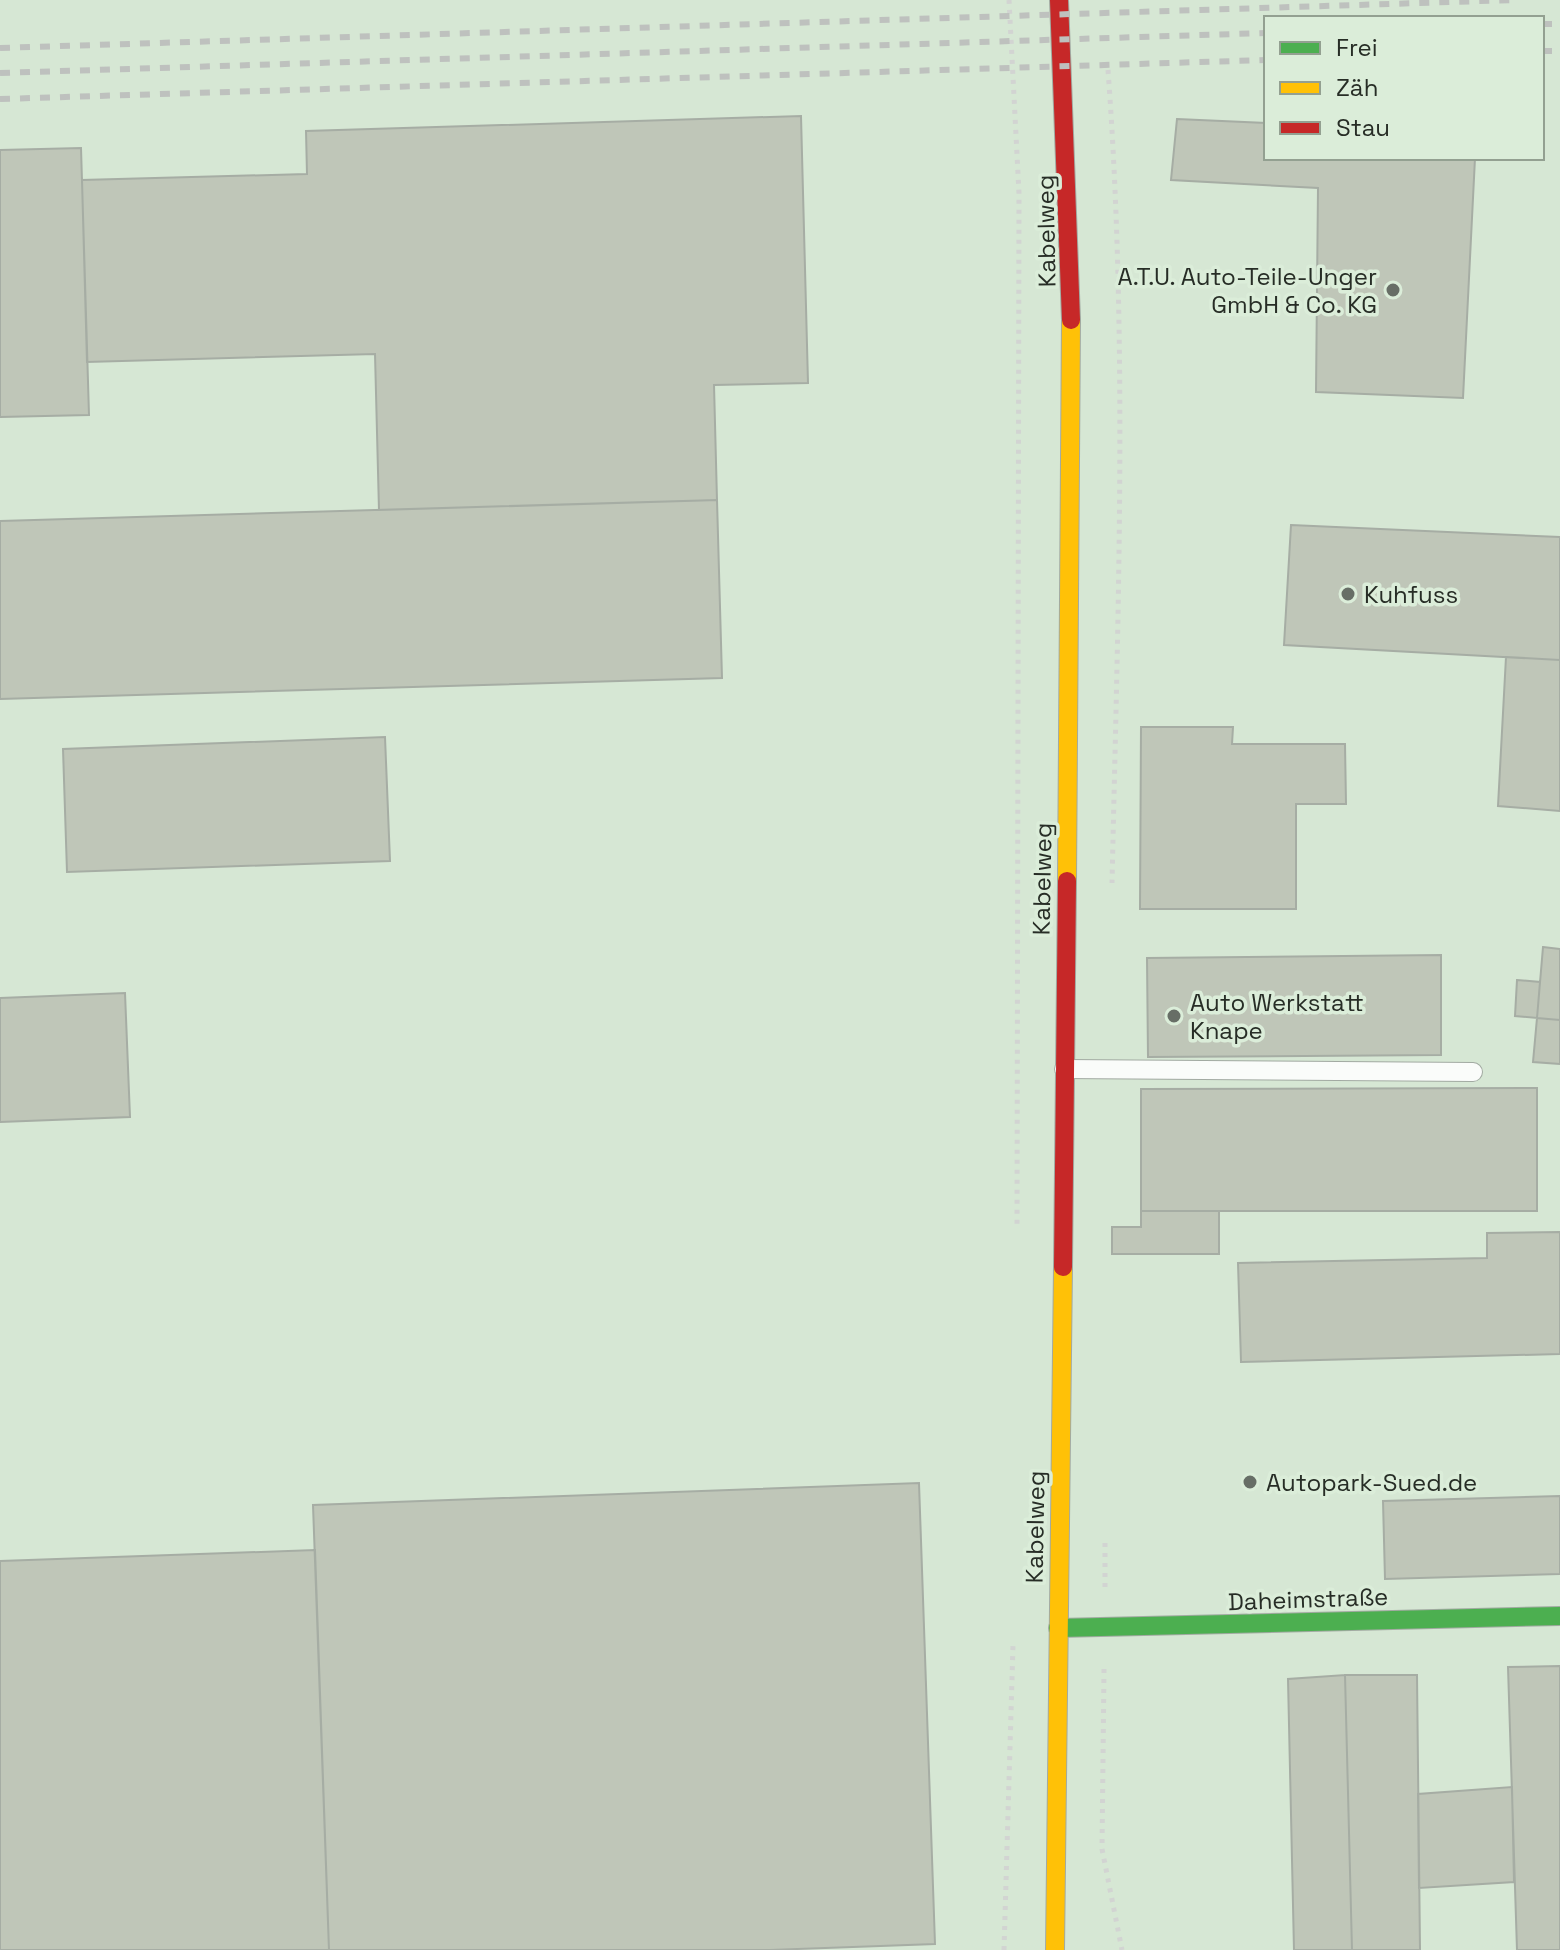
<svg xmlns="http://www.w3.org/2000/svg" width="1560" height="1950" font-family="'Space Grotesk',sans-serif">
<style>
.built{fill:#d6e7d4;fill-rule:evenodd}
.building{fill:#bfc6b8;stroke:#a6ada4;stroke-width:2}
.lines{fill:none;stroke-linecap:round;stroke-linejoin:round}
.lane-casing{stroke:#a2aaa2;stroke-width:20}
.fast-casing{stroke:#a2aaa2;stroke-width:20}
.slow-casing{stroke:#a2aaa2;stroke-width:20}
.jam-casing{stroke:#a2aaa2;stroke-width:20}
.path{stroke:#d2d4d2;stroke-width:5;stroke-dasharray:4 6;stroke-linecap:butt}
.lane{stroke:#fafcfa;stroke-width:18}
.fast{stroke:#4caf50;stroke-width:18}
.slow{stroke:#ffc107;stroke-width:18}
.jam{stroke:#c62828;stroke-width:18}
.rail{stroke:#bec1be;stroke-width:6;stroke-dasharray:10 10;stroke-linecap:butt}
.poi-dot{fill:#676e66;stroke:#dbedd9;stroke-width:3}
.labels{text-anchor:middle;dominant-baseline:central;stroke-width:7;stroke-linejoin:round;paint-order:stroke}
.street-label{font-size:24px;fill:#272d26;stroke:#dbedd9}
.poi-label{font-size:24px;fill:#272d26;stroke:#dbedd9;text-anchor:start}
</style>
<rect width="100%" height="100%" fill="#dee8de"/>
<!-- built -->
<path class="built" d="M 0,0 L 1560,0 L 1560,1950 L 0,1950 ZM 1266,18 L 1542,18 L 1542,158 L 1266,158 Z"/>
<!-- building -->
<path class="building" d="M 801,116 L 808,383 L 714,385 L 717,500 L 379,510 L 375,354 L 87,362 L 82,180 L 307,174 L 306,131 Z
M 1177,119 L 1266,123 L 1266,158 L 1475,158 L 1463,398 L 1316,392 L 1318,188 L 1171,180 Z
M 81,148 L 89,415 L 0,417 L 0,150 Z
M 717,500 L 722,678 L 0,699 L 0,521 Z
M 1291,525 L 1560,537 L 1560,660 L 1284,645 Z
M 1506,657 L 1560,660 L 1560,811 L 1498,806 Z
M 1141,727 L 1233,727 L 1232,744 L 1345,744 L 1346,804 L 1296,804 L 1296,909 L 1140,909 Z
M 385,737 L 390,861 L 67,872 L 63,749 Z
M 1543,947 L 1560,949 L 1560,1020 L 1537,1018 Z
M 1441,955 L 1441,1055 L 1148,1057 L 1147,958 Z
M 1517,980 L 1540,982 L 1537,1018 L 1515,1016 Z
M 125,993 L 130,1117 L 0,1122 L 0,998 Z
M 1537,1018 L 1560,1020 L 1560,1064 L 1533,1062 Z
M 1537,1088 L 1537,1211 L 1141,1211 L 1141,1089 Z
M 1141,1211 L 1219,1211 L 1219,1254 L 1112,1254 L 1112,1227 L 1141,1227 Z
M 1560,1232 L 1560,1354 L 1241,1362 L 1238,1263 L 1487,1258 L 1487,1233 Z
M 919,1483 L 935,1944 L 770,1950 L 329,1950 L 313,1505 Z
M 1560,1496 L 1560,1574 L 1385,1579 L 1383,1501 Z
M 315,1550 L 329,1950 L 0,1950 L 0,1561 Z
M 1560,1666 L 1560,1950 L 1517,1950 L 1508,1667 Z
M 1345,1675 L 1417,1675 L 1420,1950 L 1352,1950 Z
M 1345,1675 L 1352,1950 L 1294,1950 L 1288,1679 Z
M 1512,1787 L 1514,1882 L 1419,1888 L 1418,1794 Z"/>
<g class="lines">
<defs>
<path id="lane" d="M 1064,1069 L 1473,1072"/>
<path id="fast" d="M 1058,1628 L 1560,1616"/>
<path id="slow" d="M 1067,881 L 1071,320
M 1055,1950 L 1063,1267"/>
<path id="jam" d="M 1059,0 L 1071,320
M 1063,1267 L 1067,881"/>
</defs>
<!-- lane casing -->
<use href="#lane" class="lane-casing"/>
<!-- fast casing -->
<use href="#fast" class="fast-casing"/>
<!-- slow casing -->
<use href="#slow" class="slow-casing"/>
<!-- jam casing -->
<use href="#jam" class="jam-casing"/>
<!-- path -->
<path class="path" d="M 1009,0 L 1019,193 L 1017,1227
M 1108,70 C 1128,340 1118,612 1112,883
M 1105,1587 L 1105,1541
M 1104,1669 L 1102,1849 L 1122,1950
M 1004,1950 L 1013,1645"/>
<!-- lane -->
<use href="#lane" class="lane"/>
<!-- fast -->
<use href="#fast" class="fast"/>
<!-- slow -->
<use href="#slow" class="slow"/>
<!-- jam -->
<use href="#jam" class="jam"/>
<!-- rail -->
<path class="rail" d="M 1542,24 L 1560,24
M 0,48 L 1514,0
M 1542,51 L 1560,51
M 0,73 L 1266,33
M 0,99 L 1266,60"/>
</g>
<!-- markers -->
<g class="poi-dot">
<circle cx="1393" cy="290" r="8"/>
<circle cx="1348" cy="594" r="8"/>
<circle cx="1174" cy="1016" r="8"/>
<circle cx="1250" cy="1482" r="8"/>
</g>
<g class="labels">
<!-- street labels -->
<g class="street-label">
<text transform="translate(1046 231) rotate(-91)">Kabelweg</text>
<text transform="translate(1042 879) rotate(-89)">Kabelweg</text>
<text transform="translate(1035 1527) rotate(-89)">Kabelweg</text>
<text transform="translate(1308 1599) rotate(-2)">Daheimstraße</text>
</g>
<!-- poi labels -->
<g class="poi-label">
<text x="1377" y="276" text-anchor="end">A.T.U. Auto-Teile-Unger<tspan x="1377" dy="28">GmbH &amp; Co. KG</tspan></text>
<text x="1364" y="594">Kuhfuss</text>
<text x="1190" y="1002">Auto Werkstatt<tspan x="1190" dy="28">Knape</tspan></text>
<text x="1266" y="1482">Autopark-Sued.de</text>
</g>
</g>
<!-- legend -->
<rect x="1264" y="16" width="280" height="144" fill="#dbedd9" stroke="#93a091" stroke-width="2"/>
<rect x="1280" y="42" width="40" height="12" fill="#4caf50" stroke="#93a091" stroke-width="2"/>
<text x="1336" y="56" font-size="24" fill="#272d26">Frei</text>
<rect x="1280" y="82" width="40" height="12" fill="#ffc107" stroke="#93a091" stroke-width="2"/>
<text x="1336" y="96" font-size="24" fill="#272d26">Zäh</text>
<rect x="1280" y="122" width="40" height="12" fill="#c62828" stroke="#93a091" stroke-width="2"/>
<text x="1336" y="136" font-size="24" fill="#272d26">Stau</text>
</svg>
